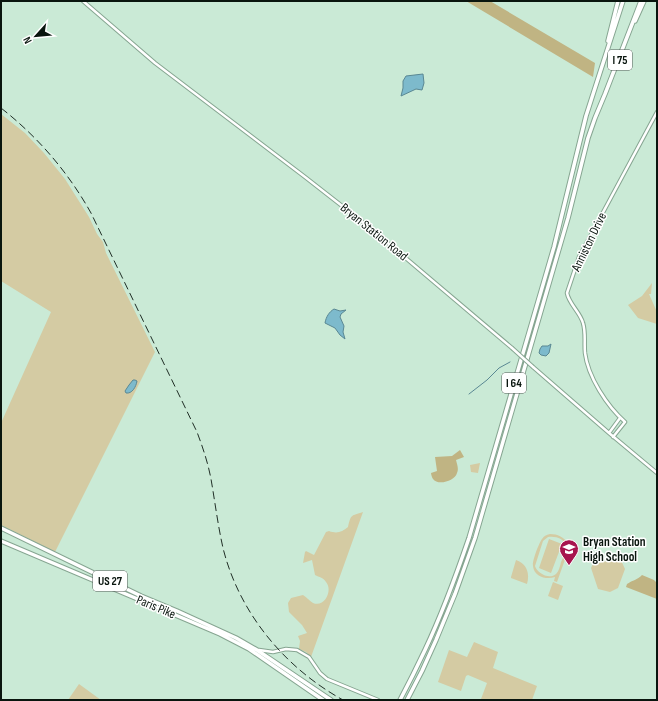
<svg xmlns="http://www.w3.org/2000/svg" width="658" height="701" font-family="'Sofia Sans Condensed',sans-serif">
<style>
.green{fill:#d4cba3;fill-rule:evenodd}
.forest{fill:#c0b483}
.water{fill:#7dbacc;stroke:#5a8893}
.lines{fill:none;stroke-linecap:round;stroke-linejoin:round}
.stream{stroke:#5a8893;stroke-width:1}
.secondary-casing{stroke:#86a591;stroke-width:4.5}
.highway-casing{stroke:#86a591;stroke-width:5.5}
.secondary{stroke:#fff;stroke-width:2.5}
.highway{stroke:#fff;stroke-width:3.5}
.rail{stroke:#202e26;stroke-width:1;stroke-dasharray:8 4;stroke-linecap:butt}
.secondary-bridge-casing{stroke:#86a591;stroke-width:4.5;stroke-linecap:butt}
.secondary-bridge{stroke:#fff;stroke-width:2.5}
.labels{text-anchor:middle;dominant-baseline:central;stroke-width:3;stroke-linejoin:round;paint-order:stroke}
.shield{fill:#fff;stroke:#535b56;stroke-width:1}
.shield-label{font-size:12px;font-weight:bold;fill:#09150e}
.street-label{font-size:13px;fill:#09150e;stroke:#fff}
.poi-label{font-size:13px;font-weight:bold;fill:#09150e;stroke:#fff;text-anchor:start}
</style>
<rect width="100%" height="100%" fill="#caead6"/>
<!-- green -->
<path class="green" d="M 1,114 L 25,133 L 44,153 L 65,179 L 89,217 L 97,234 L 103,242 L 106,253 L 155,352 L 55,552 L 1,525 L 1,423 L 51,312 L 1,281 Z
M 652,283 L 651,294 L 649,294 L 657,312 L 657,324 L 638,318 L 628,305 L 642,296 Z
M 480,463 L 478,473 L 471,472 L 470,465 Z
M 363,512 L 311,657 L 306,652 L 299,649 L 300,641 L 298,636 L 307,633 L 302,625 L 289,612 L 288,603 L 291,598 L 303,595 C 306,597 310,601 313,603 C 325,608 333,590 326,582 C 324,578 319,577 315,575 L 312,560 L 303,563 L 305,552 L 306,551 L 314,555 L 326,532 L 329,531 C 337,534 342,532 348,527 C 351,514 351,516 363,512 Z
M 550,534 C 558,534 563,537 568,543 L 569,539 L 572,540 L 557,582 L 554,581 L 555,577 C 547,580 534,577 533,566 C 532,561 539,543 542,539 C 544,536 546,535 550,534 ZM 548,537 C 555,536 565,538 566,547 C 566,552 563,558 561,562 C 560,566 559,571 556,574 C 549,580 537,573 535,566 L 543,541 Z
M 549,539 L 562,544 L 551,573 L 539,568 Z
M 620,558 L 625,569 L 618,588 L 610,592 L 598,589 L 591,568 L 593,564 Z
M 516,560 C 527,564 530,573 527,584 L 511,578 L 511,577 Z
M 553,582 L 563,586 L 558,600 L 548,596 Z
M 474,642 L 498,652 L 493,668 L 537,686 L 532,700 L 483,700 L 481,699 L 487,683 L 468,675 L 466,676 L 461,691 L 438,682 L 449,650 L 467,657 Z
M 79,684 L 101,700 L 68,700 Z"/>
<!-- forest -->
<path class="forest" d="M 466,1 L 490,1 L 595,63 L 593,77 Z
M 460,450 L 464,457 L 456,460 C 457,464 459,469 457,473 C 455,481 438,486 433,479 C 432,478 431,474 431,473 L 437,471 L 435,457 L 452,456 Z
M 642,575 L 654,580 L 657,583 L 657,599 L 626,587 L 627,584 C 633,580 637,580 642,575 Z"/>
<!-- water -->
<path class="water" d="M 423,74 L 424,83 L 422,90 L 416,89 L 401,96 L 403,88 L 403,81 L 406,76 Z
M 334,309 L 340,311 L 346,310 L 341,314 L 340,317 L 344,326 L 343,332 L 345,339 L 340,335 L 335,328 L 325,323 C 326,317 329,312 334,309 Z
M 551,344 L 549,353 L 546,356 L 541,355 L 539,353 L 540,349 L 542,346 L 548,346 Z
M 133,380 L 135,380 L 137,381 C 136,387 132,394 126,393 L 125,391 L 129,385 Z"/>
<g class="lines">
<!-- stream -->
<path class="stream" d="M 469,394 L 487,380 L 499,368 L 510,362"/>
<defs>
<path id="secondary" d="M 83,1 L 155,63 L 305,177 L 369,227 L 512,348
M 533,367 L 609,433 L 657,473
M 609,433 L 620,418
M 613,437 L 625,422 C 607,406 588,377 585,353 C 584,343 586,333 583,323 C 580,312 569,304 567,293 L 579,257 L 657,112
M 259,650 L 273,652 L 286,649 L 297,650 L 309,657 L 320,673 L 327,679 L 378,700"/>
<path id="highway" d="M 635,21 L 644,1
M 608,41 L 618,1
M 1,528 L 141,596 L 177,611 L 236,638 L 257,650 L 331,700
M 1,541 L 220,634 L 249,649 L 323,700
M 400,700 C 409,683 417,667 425,650 C 442,614 456,576 469,538 L 554,247 L 586,116 L 623,1
M 407,700 L 422,671 L 436,640 L 455,594 L 475,538 L 568,218 L 588,138 L 595,118 L 605,94 L 641,1"/>
</defs>
<!-- secondary casing -->
<use href="#secondary" class="secondary-casing"/>
<!-- highway casing -->
<use href="#highway" class="highway-casing"/>
<!-- secondary -->
<use href="#secondary" class="secondary"/>
<!-- highway -->
<use href="#highway" class="highway"/>
<!-- rail -->
<path class="rail" d="M 1,108 C 38,137 68,172 91,213 L 197,432 C 203,448 208,463 211,479 C 215,502 218,526 223,548 C 239,613 285,668 343,700"/>
<defs>
<path id="secondary-bridge" d="M 512,348 L 533,367"/>
</defs>
<!-- secondary-bridge casing -->
<use href="#secondary-bridge" class="secondary-bridge-casing"/>
<!-- secondary-bridge -->
<use href="#secondary-bridge" class="secondary-bridge"/>
</g>
<!-- icons -->
<defs>
<symbol id="school-pin" viewBox="-11 -11 22 30"><path d="M0 17L-7.5 6A9.5 9.5 0 1 1 7.5 6Z" fill="#a7144e" stroke="#fff"/><path d="M0-5L7-2L0 1L-7-2ZM-4 1L0 2.5L4 1V4Q0 6-4 4Z" fill="#fff"/></symbol>
</defs>
<g fill-rule="evenodd">
<use href="#school-pin" x="558" y="538" width="22" height="30"/>
</g>
<g class="labels">
<!-- shield labels -->
<g class="shield">
<rect x="608" y="50" width="24" height="20" rx="3"/>
<rect x="502" y="373" width="24" height="20" rx="3"/>
<rect x="93" y="571" width="34" height="20" rx="3"/>
</g>
<g class="shield-label">
<text x="620" y="60">I 75</text>
<text x="514" y="383">I 64</text>
<text x="110" y="581">US 27</text>
</g>
<!-- street labels -->
<g class="street-label">
<text transform="translate(374 232) rotate(39)">Bryan Station Road</text>
<text transform="translate(589 242) rotate(-64)">Anniston Drive</text>
<text transform="translate(156 607) rotate(23)">Paris Pike</text>
</g>
<!-- poi labels -->
<g class="poi-label">
<text x="583" y="542">Bryan Station<tspan x="583" dy="15">High School</tspan></text>
</g>
</g>
<!-- border -->
<rect width="658" height="701" fill="none" stroke="#09150e" stroke-width="4"/>
<!-- north arrow -->
<g transform="translate(36 36) rotate(243)" stroke="#ffffff" stroke-width="3" paint-order="stroke">
<path d="M0-3L7 15L0 10L-7 15Z" fill="#09150e"/>
<text y="-6" font-size="11" font-weight="bold" text-anchor="middle" fill="#09150e">N</text>
</g>
</svg>
